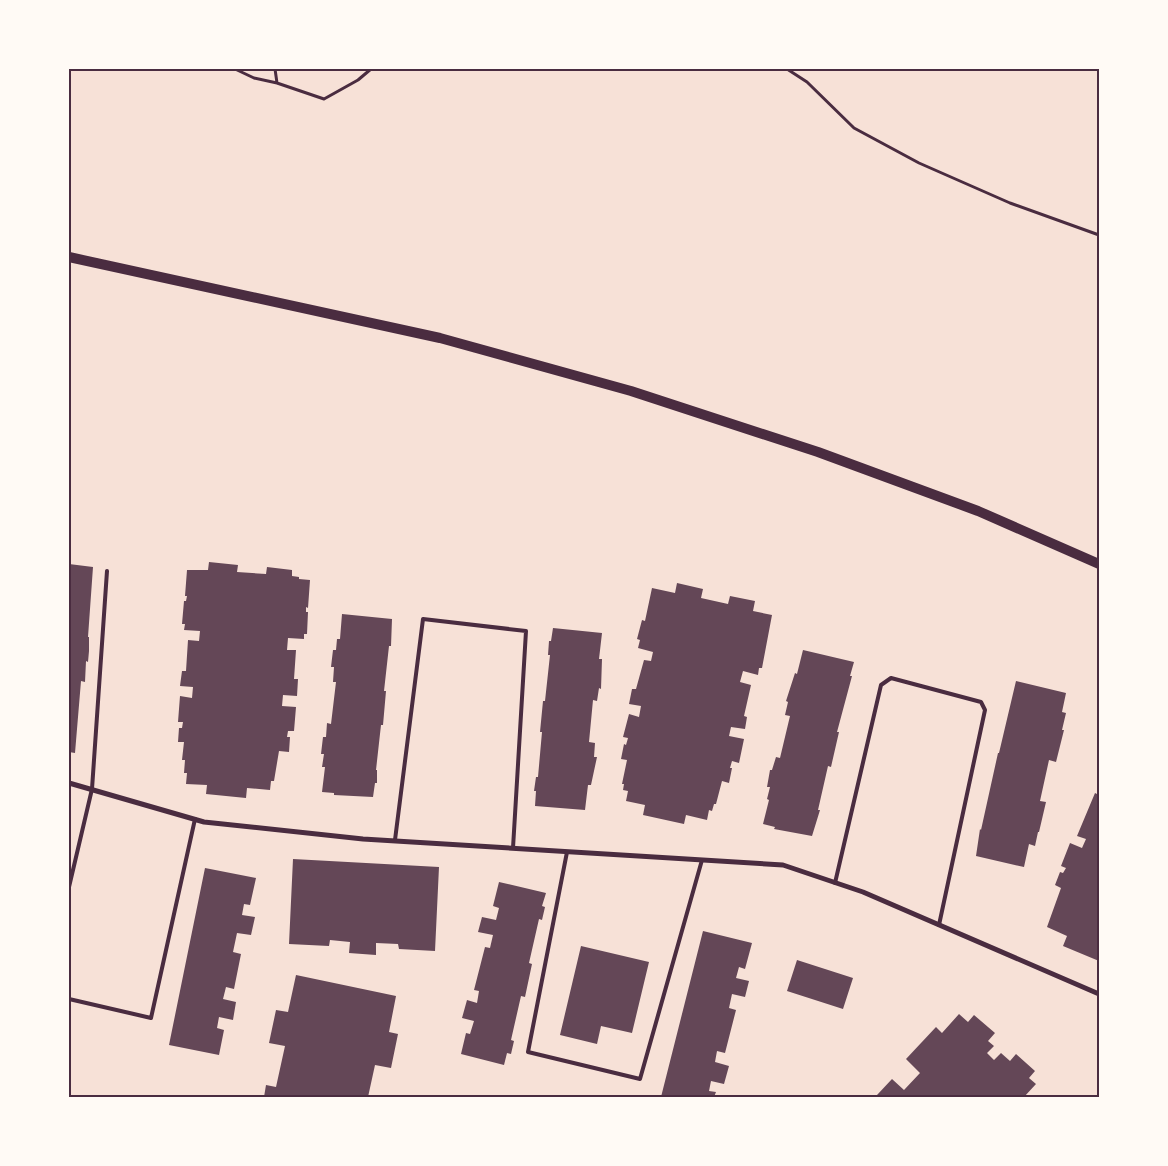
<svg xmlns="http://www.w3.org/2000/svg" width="1168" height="1166" font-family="'Roboto Condensed',sans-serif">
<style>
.building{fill:#644757}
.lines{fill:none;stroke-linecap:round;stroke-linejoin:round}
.path{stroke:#4a2c40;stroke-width:3}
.service{stroke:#4a2c40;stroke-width:4}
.minor{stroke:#4a2c40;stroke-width:5}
.secondary{stroke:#4a2c40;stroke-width:10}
.neatline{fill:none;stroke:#4a2c40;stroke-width:2}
</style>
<rect width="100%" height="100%" fill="#f7e1d7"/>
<!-- building -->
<path class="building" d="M 209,562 L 238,565 L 237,572 L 266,574 L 267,567 L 292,570 L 292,576 L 299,577 L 299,579 L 310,580 L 308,608 L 306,607 L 306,612 L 308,612 L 307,634 L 304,634 L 304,639 L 288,638 L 287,650 L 296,650 L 294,679 L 298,679 L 297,696 L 283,695 L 282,706 L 296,707 L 294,731 L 288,731 L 287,737 L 290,737 L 289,752 L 279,751 L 274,781 L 271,781 L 270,790 L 247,788 L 246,798 L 206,794 L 207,785 L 186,784 L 187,773 L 184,773 L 185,760 L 182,760 L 184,742 L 178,742 L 179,728 L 182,728 L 183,722 L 178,722 L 180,696 L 192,698 L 193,687 L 180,686 L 182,671 L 186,671 L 188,640 L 199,641 L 200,631 L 184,630 L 185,624 L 182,624 L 184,601 L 186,601 L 187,596 L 185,596 L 187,570 L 208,570 Z
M 69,564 L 93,567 L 88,637 L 89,637 L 89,651 L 88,662 L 86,661 L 85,682 L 81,681 L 75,753 L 69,752 Z
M 677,583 L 703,589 L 701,598 L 728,604 L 730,596 L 755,601 L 753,611 L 772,615 L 762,668 L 759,668 L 758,675 L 743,671 L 740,682 L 751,685 L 744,716 L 747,717 L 745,729 L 731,727 L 729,736 L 744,739 L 739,763 L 732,761 L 730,768 L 732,768 L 729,783 L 722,781 L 716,804 L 714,804 L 712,811 L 709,810 L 707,820 L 686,815 L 684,824 L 643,815 L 645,805 L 626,801 L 628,791 L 623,790 L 624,784 L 622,784 L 627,760 L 621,759 L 624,744 L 626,745 L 628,738 L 623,737 L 629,714 L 639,717 L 641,706 L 629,704 L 632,689 L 636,689 L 644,660 L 651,661 L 653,652 L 638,648 L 640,640 L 637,639 L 642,620 L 645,621 L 652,588 L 675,593 Z
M 342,614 L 392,619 L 391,646 L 389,646 L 384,691 L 386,691 L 383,725 L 381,725 L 376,770 L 377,770 L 377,783 L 375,783 L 373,797 L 334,795 L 334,793 L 322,792 L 325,767 L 322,767 L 324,754 L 321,754 L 323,737 L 326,737 L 327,723 L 331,724 L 336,682 L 333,682 L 334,667 L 331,667 L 333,650 L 336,650 L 337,639 L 340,639 Z
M 553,628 L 602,633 L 599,659 L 602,659 L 601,689 L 599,688 L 597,701 L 593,700 L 589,742 L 595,743 L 594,757 L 597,757 L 591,785 L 588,785 L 585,810 L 535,806 L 536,791 L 534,791 L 536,777 L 538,777 L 542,732 L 540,732 L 543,701 L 545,701 L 550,655 L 548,655 L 549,641 L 551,641 Z
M 803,650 L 854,662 L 850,676 L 852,676 L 837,732 L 839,732 L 831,767 L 828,766 L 818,810 L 820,810 L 812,836 L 774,829 L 775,827 L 763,824 L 769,800 L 767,799 L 770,787 L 767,787 L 770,770 L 772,770 L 776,757 L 780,758 L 790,716 L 785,715 L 788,702 L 786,701 L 795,673 L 797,674 Z
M 1016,681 L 1066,693 L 1062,712 L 1066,713 L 1062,730 L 1064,730 L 1056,762 L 1049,760 L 1040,801 L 1046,802 L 1039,832 L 1038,832 L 1035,846 L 1029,844 L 1024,867 L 976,856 L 980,829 L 981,830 L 998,753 L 999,753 Z
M 1095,793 L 1099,795 L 1099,961 L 1063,946 L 1067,936 L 1047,927 L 1061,888 L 1055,885 L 1060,872 L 1063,873 L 1066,868 L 1061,866 L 1070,843 L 1082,848 L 1086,839 L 1077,836 Z
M 293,859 L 439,867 L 435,951 L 399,949 L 398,944 L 376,943 L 376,955 L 349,953 L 350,942 L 330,940 L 329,946 L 289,944 Z
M 205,868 L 256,878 L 250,905 L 244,904 L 242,915 L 255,917 L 251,935 L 237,933 L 233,952 L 241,954 L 234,989 L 226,987 L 223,999 L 236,1002 L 233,1020 L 219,1017 L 217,1028 L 224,1030 L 219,1055 L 169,1045 Z
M 499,882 L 546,893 L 542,906 L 545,907 L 542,920 L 539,919 L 529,963 L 532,964 L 525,997 L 521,996 L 511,1040 L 514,1041 L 511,1054 L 507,1053 L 504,1065 L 461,1054 L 466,1033 L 470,1034 L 474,1021 L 462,1018 L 467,1000 L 477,1003 L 479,991 L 474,990 L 485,947 L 490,948 L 493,935 L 478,932 L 482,917 L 496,920 L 499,908 L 493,906 Z
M 703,931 L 752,943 L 745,969 L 739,967 L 736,978 L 749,981 L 745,997 L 732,994 L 729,1008 L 736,1010 L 725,1053 L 717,1051 L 715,1062 L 729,1066 L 724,1084 L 711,1081 L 709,1091 L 716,1092 L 714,1097 L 661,1097 Z
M 581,946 L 649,962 L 632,1033 L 601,1026 L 597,1044 L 560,1035 Z
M 797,960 L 853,978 L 843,1009 L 787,991 Z
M 296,975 L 396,996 L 389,1032 L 398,1034 L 391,1068 L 375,1065 L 368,1097 L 264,1097 L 266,1085 L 276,1087 L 285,1046 L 269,1043 L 276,1010 L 288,1012 Z
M 959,1014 L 968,1022 L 974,1015 L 995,1033 L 988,1041 L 994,1046 L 987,1053 L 994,1060 L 1001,1053 L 1010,1061 L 1016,1054 L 1035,1071 L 1029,1078 L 1036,1084 L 1024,1097 L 880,1097 L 877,1095 L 892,1079 L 904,1090 L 920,1073 L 906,1059 L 936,1027 L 942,1033 Z"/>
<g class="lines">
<!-- path -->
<path class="path" d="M 235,69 L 254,78 L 277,83 L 324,99 L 358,80 L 371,69
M 275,69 L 277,83
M 787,69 L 807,82 L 854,128 L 919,163 L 1010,203 L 1099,235"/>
<!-- service -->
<path class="service" d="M 395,840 L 423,619 L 526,631 L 513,848
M 567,852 L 528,1052 L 640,1079 L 702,860
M 835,883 L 881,685 L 891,678 L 981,702 L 985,710 L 939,925
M 69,887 L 92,789 L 107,571
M 69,999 L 151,1018 L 195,819"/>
<!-- minor -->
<path class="minor" d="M 69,783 L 204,822 L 363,839 L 783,865 L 863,892 L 1099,994"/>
<!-- secondary -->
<path class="secondary" d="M 69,257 L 440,338 L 631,391 L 818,452 L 978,511 L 1099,564"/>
</g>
<!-- border -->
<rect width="1168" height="1166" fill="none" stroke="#fffaf5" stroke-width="140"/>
<rect x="70" y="70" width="1028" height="1026" class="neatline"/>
</svg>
